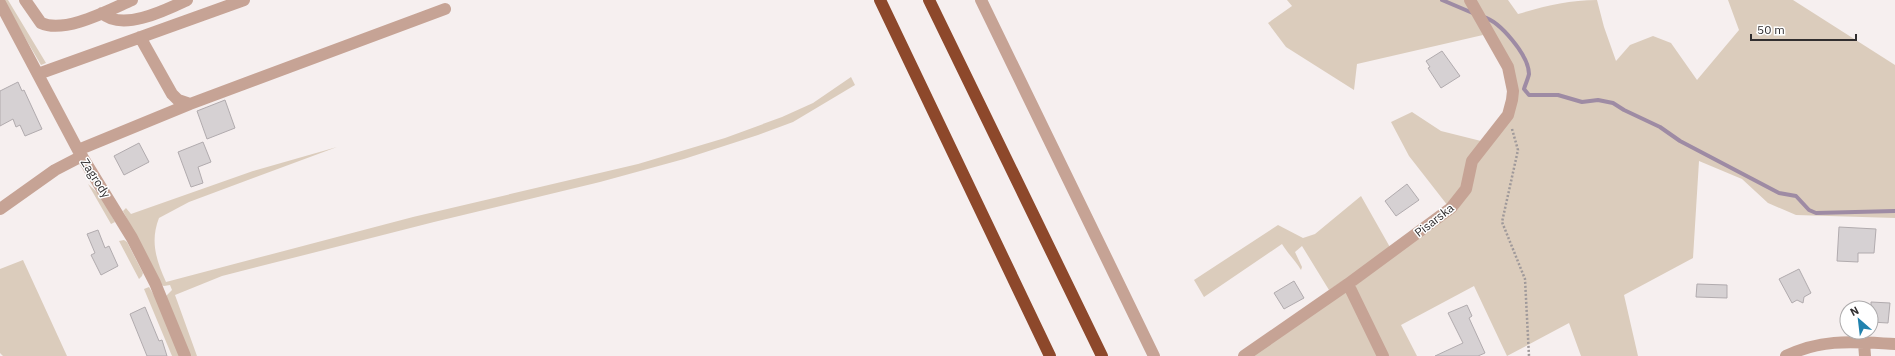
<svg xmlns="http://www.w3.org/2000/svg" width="1895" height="356" font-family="'IBM Plex Sans',sans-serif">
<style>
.green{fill:#dbccbc}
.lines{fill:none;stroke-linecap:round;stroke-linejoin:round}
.stream{stroke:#9e8ba4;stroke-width:4}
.building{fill:#d6d1d3;stroke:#b1abae}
.path{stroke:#9f999a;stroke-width:2.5;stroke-dasharray:2 2;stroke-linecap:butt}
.minor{stroke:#c6a395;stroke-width:12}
.highway{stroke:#8d482b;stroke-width:12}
.labels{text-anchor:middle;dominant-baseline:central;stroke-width:3;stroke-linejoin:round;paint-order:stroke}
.street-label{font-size:12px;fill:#312e2f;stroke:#fff}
</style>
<rect width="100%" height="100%" fill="#f6efef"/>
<!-- green -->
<path class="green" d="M 3,0 L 8,0 L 46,63 L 41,65 Z
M 1287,0 L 1464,0 L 1478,18 L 1483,35 L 1357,64 L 1354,90 L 1286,47 L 1268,23 L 1292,6 Z
M 1476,0 L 1508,0 L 1518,14 C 1545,6 1569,0 1597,0 L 1604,27 L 1616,61 L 1630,45 L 1653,36 L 1671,43 L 1697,80 L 1739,30 L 1728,0 L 1793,0 L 1895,65 L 1895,218 L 1796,215 L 1768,203 L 1742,179 L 1699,161 L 1693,258 L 1624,295 L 1638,356 L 1581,356 L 1569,323 L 1507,356 L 1474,286 L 1401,325 L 1417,356 L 1385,356 L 1355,289 L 1356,285 L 1443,219 L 1474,166 L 1515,107 L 1495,34 Z
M 851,77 L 855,85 L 793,122 L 758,135 L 684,159 L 600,182 L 434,222 L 222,276 L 175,295 L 197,356 L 190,356 L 166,296 L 172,290 L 170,285 L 164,286 L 161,285 L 123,211 L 126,208 L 131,214 L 253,171 L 337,147 L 189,202 L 159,218 C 150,241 156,260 166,282 L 413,217 L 638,164 L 725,138 L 782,117 L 813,103 Z
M 1412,112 L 1441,131 L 1481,141 L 1465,182 L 1448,206 L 1409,156 L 1391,122 Z
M 88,184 L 101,196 L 115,222 L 111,224 Z
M 1361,196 L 1391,249 L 1329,290 L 1302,246 L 1295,252 L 1302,267 L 1301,270 C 1295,260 1288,254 1282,244 L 1204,297 L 1194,280 L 1278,225 L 1303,238 L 1315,234 Z
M 124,240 L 127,242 L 143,273 L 142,276 L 139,279 L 119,241 Z
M 23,260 L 67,356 L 3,356 L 0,353 L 0,269 Z
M 149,287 L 157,300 L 180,356 L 172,356 L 144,289 Z
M 1346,290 L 1379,356 L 1253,356 Z"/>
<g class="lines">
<!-- stream -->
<path class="stream" d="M 1442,0 L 1475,14
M 1483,17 C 1500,21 1529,56 1529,74 C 1528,79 1525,85 1524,89 L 1529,95 L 1558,95 L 1582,102 L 1598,100 L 1613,103 L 1624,110 L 1660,127 L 1680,141 L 1779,193 L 1796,196 L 1809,210 L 1816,213 L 1895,211"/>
</g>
<!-- building -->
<path class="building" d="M 1442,51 L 1460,76 L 1441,88 L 1428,68 L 1430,67 L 1426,61 Z
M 18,82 L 22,91 L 24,90 L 42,129 L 25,136 L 20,125 L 16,127 L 13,119 L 0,126 L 0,91 Z
M 225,100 L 235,128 L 207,139 L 197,111 Z
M 203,142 L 211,162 L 198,167 L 203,183 L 191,187 L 178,152 Z
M 139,143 L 149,162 L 124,175 L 114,156 Z
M 1407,184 L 1419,200 L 1396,216 L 1385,201 Z
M 1839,227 L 1876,229 L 1874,253 L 1858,253 L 1858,262 L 1837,261 Z
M 98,230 L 105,248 L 109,246 L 118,266 L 101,275 L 91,255 L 95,253 L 87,234 Z
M 1799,269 L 1811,293 L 1804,297 L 1803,303 L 1797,300 L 1792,303 L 1779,279 Z
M 1294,281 L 1304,298 L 1284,309 L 1274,293 Z
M 1697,284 L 1727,285 L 1727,298 L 1696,297 Z
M 1871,302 L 1890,303 L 1888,323 L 1871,322 Z
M 1467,305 L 1472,316 L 1469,318 L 1485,353 L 1478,356 L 1435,356 L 1463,343 L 1448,313 Z
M 145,307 L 159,341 L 162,340 L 167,356 L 147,356 L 130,314 Z"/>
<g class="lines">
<!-- path -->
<path class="path" d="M 1512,129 L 1518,150 L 1502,222 L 1525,279 L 1529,356"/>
<!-- minor -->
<path class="minor" d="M 25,0 L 41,23 C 65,34 109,10 132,0
M 981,0 L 1154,356
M 0,3 L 78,150 L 132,238 L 155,283 L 185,356
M 102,13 C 122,32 166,10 187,0
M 140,37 L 172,94 L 178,100 L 190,104
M 38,74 L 244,0
M 78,150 L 190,104 L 445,9
M 0,209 L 55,170 L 82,156
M 1348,284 L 1383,356
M 1864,343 L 1865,356
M 1244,356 L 1348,284 L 1451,208 L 1466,189 L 1472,161 L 1508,115 L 1512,100 L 1513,91 L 1508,67 L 1470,0
M 1786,356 C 1823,338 1855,342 1895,344"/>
<!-- highway -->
<path class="highway" d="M 880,0 L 1050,356
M 929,0 L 1102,356"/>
</g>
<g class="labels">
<!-- street labels -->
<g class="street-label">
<text transform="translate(96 178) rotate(57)">Zagrody</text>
<text transform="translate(1434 220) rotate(-38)">Pisarska</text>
</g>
</g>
<!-- north arrow -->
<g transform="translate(1859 320) rotate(332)"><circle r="19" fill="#ffffff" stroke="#adabac"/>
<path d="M0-3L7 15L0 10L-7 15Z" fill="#2182ae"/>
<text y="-6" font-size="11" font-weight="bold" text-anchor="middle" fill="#312e2f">N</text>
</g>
<!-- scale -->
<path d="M1751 34v6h105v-6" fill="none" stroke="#312e2f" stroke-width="2"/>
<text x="1757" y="34" font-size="12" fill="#312e2f" stroke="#ffffff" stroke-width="3" paint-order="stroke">50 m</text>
</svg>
